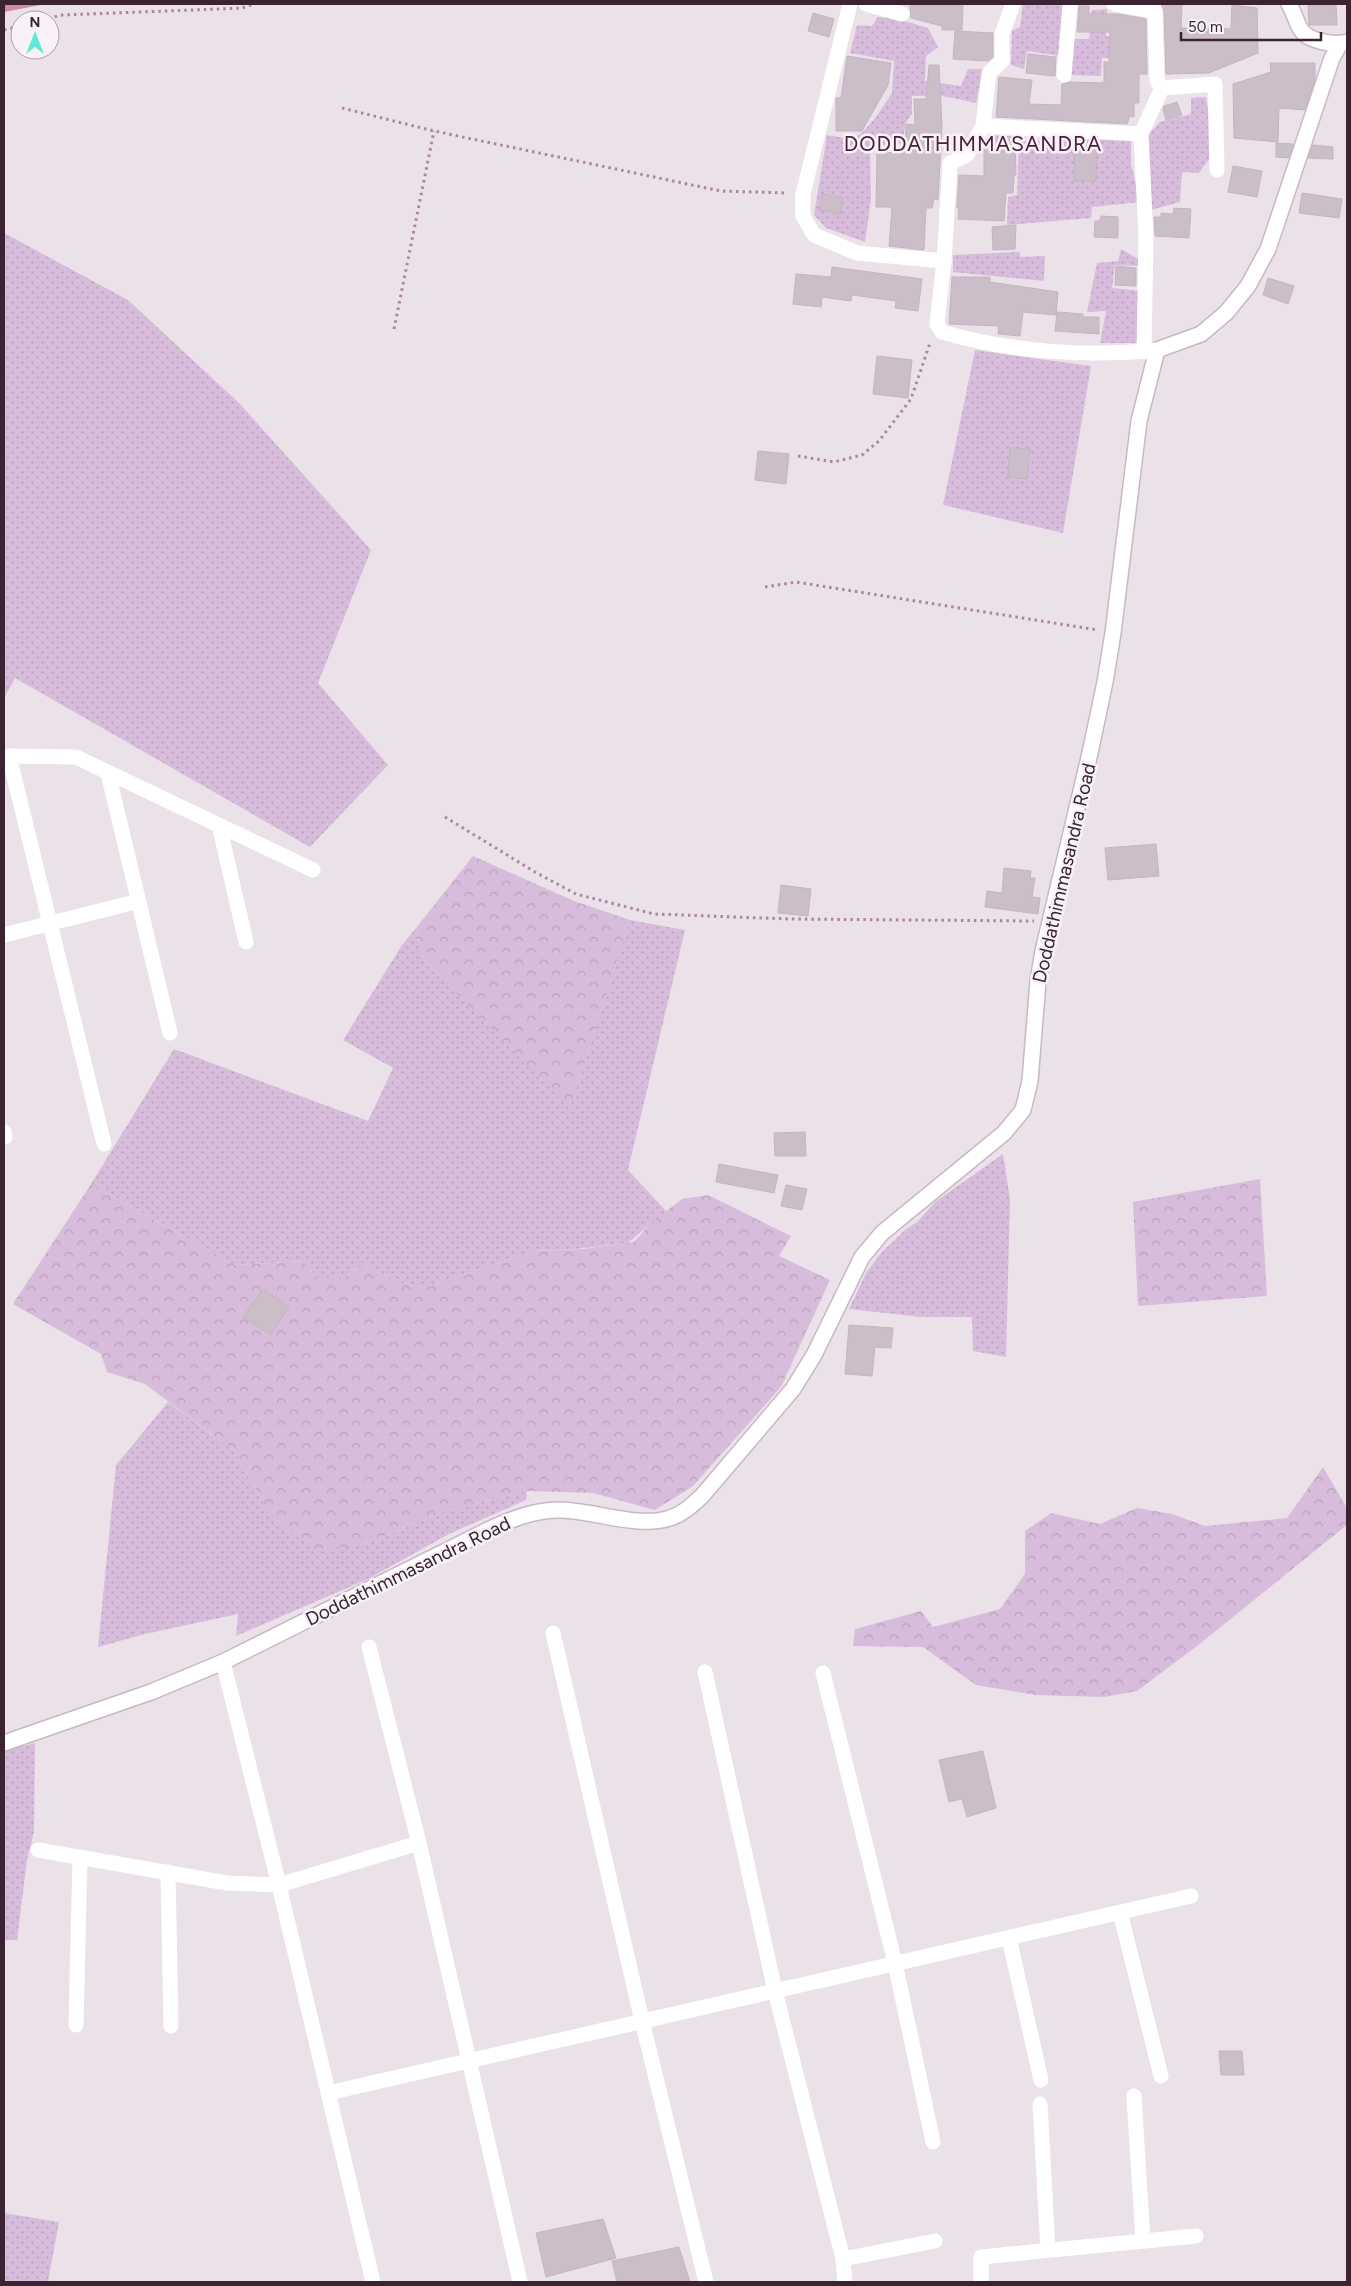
<svg xmlns="http://www.w3.org/2000/svg" width="1351" height="2286" font-family="Figtree,sans-serif">
<style>
.green{fill:url(#green-dots)}
.forest{fill:url(#forest-crowns)}
.water{fill:#cd8d9b}
.building{fill:#ccbec9;stroke:#c4b4c1}
.lines{fill:none;stroke-linecap:round;stroke-linejoin:round}
.secondary-casing{stroke:#cab6c5;stroke-width:18}
.path{stroke:#ad84a0;stroke-width:3;stroke-dasharray:2.5 4;stroke-linecap:butt}
.street{stroke:#fff;stroke-width:15}
.secondary{stroke:#fff;stroke-width:15}
.labels{text-anchor:middle;dominant-baseline:central;stroke-width:5;stroke-linejoin:round;paint-order:stroke}
.street-label{font-size:19px;fill:#3b2332;stroke:#f8f2f7}
.quarter-label{font-size:21px;letter-spacing:1px;fill:#4c203b;stroke:#f8f2f7}
</style>
<defs>
<pattern id="green-dots" width="8" height="8" patternUnits="userSpaceOnUse" patternTransform="scale(1.25)"><rect width="8" height="8" fill="#d8bcdb"/><path d="M2 2h.1M6 6h.1" fill="none" stroke="#baa1bc" stroke-width="1.8" stroke-linecap="round"/></pattern>
<pattern id="forest-crowns" width="20" height="18" patternUnits="userSpaceOnUse" patternTransform="scale(1.25)"><rect width="20" height="18" fill="#d8bcdb"/><path d="M2 6a3 3 0 1 1 6 0M12 15a3 3 0 1 1 6 0" fill="none" stroke="#baa1bc"/></pattern>
</defs>
<rect width="100%" height="100%" fill="#ebe2e9"/>
<!-- green -->
<path class="green" d="M 1023,4 L 1064,4 L 1061,56 L 1027,51 L 1024,69 L 1011,65 L 1012,31 L 1020,27 Z
M 1107,9 L 1106,36 L 1123,39 L 1123,58 L 1102,58 L 1101,76 L 1068,75 L 1071,39 L 1089,39 L 1092,10 Z
M 878,17 L 898,19 L 928,28 L 938,47 L 926,56 L 925,81 L 961,86 L 968,69 L 983,69 L 976,103 L 943,96 L 912,96 L 912,114 L 906,122 L 902,143 L 870,147 L 871,199 L 865,242 L 826,228 L 814,215 L 827,135 L 851,139 L 862,133 L 876,117 L 892,93 L 894,61 L 850,53 L 857,25 L 872,26 Z
M 1206,97 L 1214,152 L 1199,173 L 1182,172 L 1180,202 L 1151,210 L 1145,138 L 1160,122 L 1191,114 L 1191,98 Z
M 1131,138 L 1131,164 L 1140,202 L 1092,207 L 1091,218 L 1007,225 L 1008,197 L 1017,195 L 1019,141 Z
M 4,233 L 128,300 L 239,403 L 371,550 L 318,683 L 388,765 L 310,847 L 15,678 L 4,698 Z
M 1121,249 L 1140,260 L 1142,266 L 1115,265 L 1112,288 L 1141,291 L 1138,343 L 1100,343 L 1106,311 L 1087,312 L 1097,263 L 1118,261 Z
M 1020,252 L 1020,257 L 1045,256 L 1044,281 L 953,272 L 953,255 Z
M 975,350 L 1091,366 L 1063,533 L 943,505 Z
M 630,920 L 685,930 L 628,1170 L 666,1211 L 628,1243 L 575,1249 L 535,1251 L 424,1288 L 402,1283 L 362,1263 L 347,1276 L 318,1279 L 303,1261 L 235,1265 L 91,1184 L 174,1049 L 368,1121 L 393,1068 L 343,1040 L 402,945 L 416,928 L 423,959 L 570,1108 Z
M 1003,1154 L 1010,1199 L 1006,1357 L 973,1351 L 972,1317 L 921,1317 L 849,1309 L 866,1273 L 881,1253 L 905,1230 L 917,1222 L 935,1202 Z
M 168,1402 L 234,1451 L 270,1514 L 362,1545 L 446,1511 L 527,1491 L 526,1500 L 449,1534 L 368,1579 L 236,1636 L 238,1614 L 145,1634 L 98,1647 L 116,1465 Z
M 35,1743 L 34,1832 L 27,1860 L 17,1940 L 4,1940 L 4,1751 Z
M 4,2213 L 59,2222 L 48,2282 L 4,2282 Z"/>
<!-- forest -->
<path class="forest" d="M 473,856 L 574,901 L 630,920 L 570,1109 L 423,959 L 416,928 Z
M 1260,1179 L 1267,1296 L 1138,1306 L 1133,1202 Z
M 91,1184 L 235,1265 L 303,1261 L 318,1279 L 347,1276 L 362,1263 L 402,1283 L 424,1288 L 535,1251 L 583,1249 L 634,1242 L 652,1222 L 682,1199 L 708,1195 L 791,1236 L 779,1256 L 830,1280 L 781,1387 L 693,1486 L 655,1510 L 593,1493 L 527,1491 L 446,1511 L 362,1545 L 313,1550 L 270,1514 L 234,1451 L 145,1384 L 107,1372 L 101,1354 L 13,1304 Z
M 1323,1467 L 1347,1508 L 1347,1525 L 1197,1646 L 1137,1691 L 1104,1697 L 1035,1695 L 976,1685 L 923,1647 L 853,1646 L 855,1629 L 921,1611 L 933,1627 L 1000,1609 L 1025,1574 L 1025,1531 L 1051,1513 L 1100,1524 L 1137,1508 L 1172,1514 L 1205,1526 L 1287,1518 Z"/>
<!-- water -->
<path class="water" d="M 4,4 L 46,4 L 4,12 Z"/>
<!-- building -->
<path class="building" d="M 910,4 L 963,4 L 962,30 L 942,30 L 942,26 L 911,18 Z
M 1161,4 L 1182,4 L 1181,28 L 1231,29 L 1232,5 L 1257,8 L 1258,53 L 1209,73 L 1166,74 L 1164,11 Z
M 1336,4 L 1337,25 L 1309,25 L 1308,5 Z
M 1079,6 L 1089,6 L 1089,14 L 1119,14 L 1146,19 L 1147,74 L 1139,74 L 1139,103 L 1134,103 L 1134,117 L 1130,116 L 1127,124 L 996,117 L 999,77 L 1032,80 L 1029,104 L 1061,105 L 1062,84 L 1070,82 L 1104,83 L 1104,62 L 1109,62 L 1110,32 L 1077,32 Z
M 813,13 L 834,19 L 829,37 L 808,31 Z
M 955,31 L 993,33 L 993,57 L 988,61 L 953,59 Z
M 1028,54 L 1056,57 L 1055,76 L 1026,73 Z
M 847,56 L 891,63 L 888,85 L 862,131 L 836,131 L 836,98 L 841,98 Z
M 1270,63 L 1315,63 L 1315,79 L 1305,110 L 1279,108 L 1278,142 L 1234,138 L 1233,84 L 1271,72 Z
M 929,65 L 939,65 L 942,126 L 938,200 L 934,199 L 932,208 L 926,208 L 924,250 L 889,246 L 892,207 L 876,207 L 877,152 L 905,153 L 906,124 L 915,125 L 914,99 L 926,99 Z
M 1177,102 L 1182,115 L 1166,120 L 1163,109 L 1164,106 Z
M 995,136 L 1015,137 L 1016,175 L 1014,175 L 1013,193 L 1006,193 L 1004,221 L 958,219 L 959,208 L 957,208 L 959,175 L 984,176 L 984,144 L 987,138 L 995,138 Z
M 1075,140 L 1097,141 L 1096,181 L 1074,181 Z
M 1276,143 L 1293,144 L 1289,158 L 1276,157 Z
M 1313,145 L 1333,147 L 1333,159 L 1308,158 Z
M 1233,166 L 1262,171 L 1257,197 L 1228,192 Z
M 1302,193 L 1342,199 L 1339,218 L 1299,213 Z
M 822,194 L 843,198 L 840,214 L 819,210 Z
M 1174,208 L 1191,209 L 1189,238 L 1155,236 L 1154,217 L 1161,217 L 1161,213 L 1173,214 Z
M 1101,216 L 1118,217 L 1118,238 L 1094,237 L 1095,221 L 1100,221 Z
M 1016,225 L 1015,249 L 993,250 L 992,227 Z
M 1116,266 L 1136,268 L 1136,286 L 1115,285 Z
M 832,267 L 922,279 L 918,311 L 895,308 L 896,301 L 852,295 L 851,301 L 822,297 L 821,307 L 793,304 L 796,274 L 831,277 Z
M 952,277 L 990,277 L 990,282 L 1058,292 L 1056,315 L 1023,312 L 1020,336 L 998,334 L 999,326 L 949,324 Z
M 1268,278 L 1294,286 L 1288,304 L 1263,295 Z
M 1057,312 L 1083,314 L 1083,317 L 1099,317 L 1099,334 L 1055,331 Z
M 877,356 L 912,360 L 908,398 L 873,394 Z
M 1010,448 L 1030,449 L 1027,479 L 1008,477 Z
M 758,451 L 789,454 L 786,484 L 755,480 Z
M 1156,844 L 1159,876 L 1108,880 L 1105,848 Z
M 1004,868 L 1031,871 L 1030,878 L 1035,878 L 1032,897 L 1040,898 L 1038,914 L 985,907 L 987,891 L 1002,893 Z
M 781,885 L 811,889 L 808,916 L 778,913 Z
M 805,1132 L 806,1156 L 775,1156 L 774,1133 Z
M 719,1164 L 778,1175 L 774,1193 L 716,1182 Z
M 786,1185 L 807,1189 L 802,1210 L 781,1206 Z
M 263,1289 L 289,1307 L 270,1335 L 243,1317 Z
M 849,1325 L 893,1328 L 891,1348 L 875,1347 L 872,1376 L 845,1374 Z
M 983,1751 L 996,1808 L 967,1817 L 962,1799 L 949,1802 L 939,1760 Z
M 1219,2051 L 1242,2051 L 1244,2075 L 1221,2075 Z
M 603,2219 L 616,2258 L 546,2277 L 536,2233 Z
M 679,2247 L 690,2282 L 617,2282 L 612,2261 Z"/>
<g class="lines">
<defs>
<path id="secondary" d="M 1289,4 C 1294,12 1296,22 1301,30 C 1308,41 1335,46 1347,42
M 4,1743 L 151,1692 L 223,1662 L 490,1529 C 512,1519 532,1511 556,1510 C 591,1509 637,1529 670,1518 C 683,1514 692,1505 702,1496 L 793,1389 L 814,1355 L 862,1257 L 882,1233 L 1004,1133 L 1023,1110 L 1030,1081 L 1038,981 L 1043,951 L 1090,753 L 1105,682 L 1113,633 L 1139,421 L 1157,350 L 1201,334 L 1226,313 L 1248,286 L 1268,249 L 1332,58 L 1340,44"/>
</defs>
<!-- secondary casing -->
<use href="#secondary" class="secondary-casing"/>
<!-- path -->
<path class="path" d="M 42,20 L 62,15 L 242,8 L 254,4
M 4,30 L 20,26
M 342,108 L 434,131 L 721,191 L 787,193
M 394,329 L 434,131
M 798,456 L 834,462 L 862,455 L 879,441 L 911,399 L 930,343
M 765,587 L 796,582 L 1098,630
M 445,817 L 535,872 L 576,894 L 654,914 L 790,919 L 1034,921"/>
<!-- street -->
<path class="street" d="M 850,4 L 803,194 L 803,216 L 814,235 L 857,253 L 944,261 L 937,324 L 942,332 C 1010,352 1086,357 1157,350
M 866,4 L 902,14
M 1013,4 L 1002,34 L 1002,61 L 989,73 L 983,126 L 1141,134 L 1146,238 L 1144,352
M 1114,4 L 1155,11 L 1157,80 L 1162,88 L 1141,134
M 1064,75 L 1070,4
M 1162,88 L 1215,84 L 1217,170
M 944,261 L 950,163 L 967,155 L 983,126
M 108,773 L 170,1033
M 219,825 L 246,942
M 4,935 L 139,901
M 4,1132 L 5,1137
M 104,1144 L 9,756 L 76,757 L 313,870
M 553,1633 L 642,2021 L 706,2282
M 369,1647 L 419,1843 L 520,2282
M 223,1662 L 279,1885 L 373,2282
M 705,1672 L 775,1991 L 843,2259 L 845,2282
M 823,1673 L 895,1963 L 933,2142
M 38,1850 L 227,1883 L 279,1885 L 419,1843
M 168,1872 L 171,2026
M 1120,1912 L 1161,2076
M 1009,1938 L 1041,2080
M 76,2025 L 80,1858
M 328,2093 L 1191,1896
M 1134,2096 L 1143,2241
M 1040,2104 L 1048,2250
M 843,2259 L 935,2241
M 981,2282 L 981,2257 L 1196,2236"/>
<!-- secondary -->
<use href="#secondary" class="secondary"/>
</g>
<g class="labels">
<!-- street labels -->
<g class="street-label">
<text transform="translate(1064 873) rotate(-77)">Doddathimmasandra Road</text>
<text transform="translate(408 1571) rotate(-26)">Doddathimmasandra Road</text>
</g>
<!-- quarter labels -->
<g class="quarter-label">
<text x="973" y="143">DODDATHIMMASANDRA</text>
</g>
</g>
<!-- border -->
<rect width="1351" height="2286" fill="none" stroke="#3b2332" stroke-width="10"/>
<!-- north arrow -->
<g transform="translate(35 35)"><circle r="24" fill="#f8f2f7" stroke="#ac9fa8"/>
<path d="M0-4L9 19L0 12L-9 19Z" fill="#61e9d7"/>
<text y="-8" font-size="14" font-weight="bold" text-anchor="middle" fill="#3b2332">N</text>
</g>
<!-- scale -->
<path d="M1181 32v8h140v-8" fill="none" stroke="#3b2332" stroke-width="2.5"/>
<text x="1188" y="32" font-size="15" fill="#3b2332" stroke="#f8f2f7" stroke-width="4" paint-order="stroke">50 m</text>
</svg>
